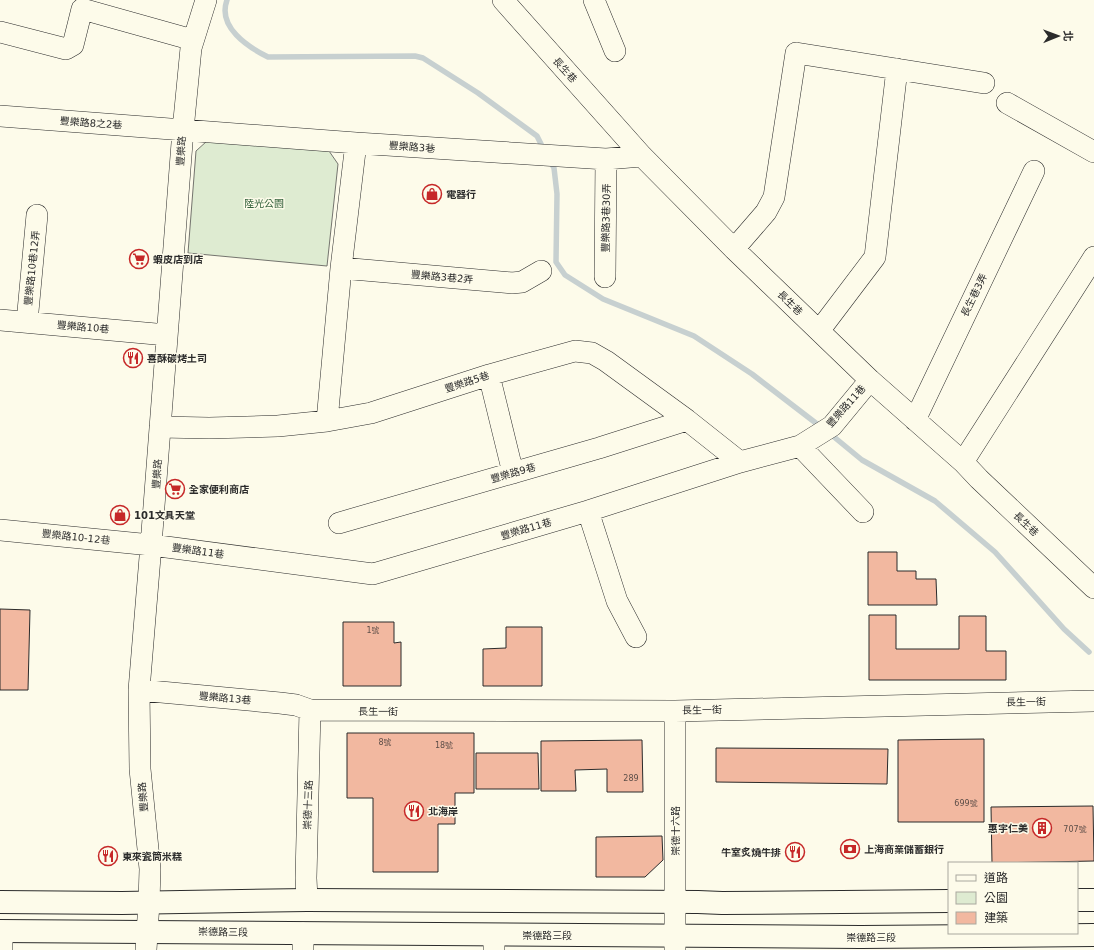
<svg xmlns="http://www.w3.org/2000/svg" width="1094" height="950" font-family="'DejaVu Sans','Noto Sans TC',sans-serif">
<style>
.green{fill:#deebd1;stroke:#74746e}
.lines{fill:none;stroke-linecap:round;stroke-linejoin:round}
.stream{stroke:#c7d0d0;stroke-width:5.5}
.building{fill:#f2b8a0;stroke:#2b2b2b}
.minor-casing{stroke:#2b2b2b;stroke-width:22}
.major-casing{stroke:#2b2b2b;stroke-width:24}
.minor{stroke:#fdfbea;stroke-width:21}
.major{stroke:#fdfbea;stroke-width:22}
.labels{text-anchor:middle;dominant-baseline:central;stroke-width:3;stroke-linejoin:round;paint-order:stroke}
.number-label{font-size:8px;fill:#5d4e48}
.street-label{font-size:10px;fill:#2b2b2b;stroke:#fdfbea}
.poi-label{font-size:10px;font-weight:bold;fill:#2b2b2b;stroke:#fdfbea;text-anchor:start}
.park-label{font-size:10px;fill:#34623c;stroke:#fdfbea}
</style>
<rect width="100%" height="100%" fill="#fdfbea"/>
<!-- green -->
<path class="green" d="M 207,141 L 329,151 L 338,164 L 327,266 L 188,253 L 196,151 Z"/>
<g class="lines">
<!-- stream -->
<path class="stream" d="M 227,0 C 217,27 248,47 268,57 L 415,56 L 423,58 L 478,93 L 537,136 L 544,150
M 550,161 L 554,168 L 557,194 L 556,262 L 565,275 L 603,299 L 694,336 L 752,374 L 821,427
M 828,432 L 862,460 L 935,501 L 995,552 L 1064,629 L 1089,652"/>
</g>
<!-- building -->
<path class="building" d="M 868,552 L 897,552 L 897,571 L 916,571 L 916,579 L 936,579 L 937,605 L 868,605 Z
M 0,609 L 30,610 L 28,690 L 0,690 Z
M 869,615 L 896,615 L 896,649 L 959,649 L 959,616 L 986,616 L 986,651 L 1006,651 L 1006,680 L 869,680 Z
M 343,622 L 394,622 L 394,643 L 401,642 L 401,686 L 343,686 Z
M 506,627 L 542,627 L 542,686 L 483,686 L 483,649 L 506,648 Z
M 347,733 L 474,733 L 474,793 L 455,793 L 455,824 L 438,824 L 438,872 L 373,872 L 373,798 L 347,798 Z
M 984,739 L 984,822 L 898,822 L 898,740 Z
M 642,740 L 643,792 L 607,792 L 607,769 L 575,770 L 576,791 L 541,791 L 541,741 Z
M 716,748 L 888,749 L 887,784 L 716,782 Z
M 476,753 L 538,753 L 539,789 L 476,789 Z
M 1093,806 L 1094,861 L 992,863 L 991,807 Z
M 662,836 L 663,860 L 645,877 L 596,877 L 596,837 Z"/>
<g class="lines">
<defs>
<path id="minor" d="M 503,0 L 642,156 L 734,249 L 870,380 L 963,462 L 979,479 L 1094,588
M 594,0 L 615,51
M 0,32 L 66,49 L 73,45 L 82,9 L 193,40
M 1007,103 L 1094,152
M 0,116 L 356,143 L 606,159 L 642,156
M 734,249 L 766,212 L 774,197 L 796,53 L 984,83
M 341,268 L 512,283 L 522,282 L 541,271
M 605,277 L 606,159
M 0,320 L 167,335
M 27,322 L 37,215
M 819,331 L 875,257 L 897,69
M 489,375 L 513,473
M 915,420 L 1034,171
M 327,421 L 341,268 L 356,143
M 160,427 L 209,428 L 278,426 L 327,421 L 371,413 L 489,375 L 575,351 L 592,353 L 606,361 L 687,420 L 740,462
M 800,446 L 863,512
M 963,462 L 1094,257
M 588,511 L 617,601 L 636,637
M 339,523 L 599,448 L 687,420
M 0,530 L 151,545 L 373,574 L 588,511 L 740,462 L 800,446 L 832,426 L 870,380
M 139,690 L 280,703 L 296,705 L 310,710 L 675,711 L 1094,701
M 675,711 L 675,950
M 307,900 L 306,878 L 310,710
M 2,931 L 2,950
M 303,933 L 303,950
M 494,935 L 494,950
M 146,950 L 149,902 L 150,869 L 140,769 L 139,690 L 151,545 L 183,130 L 191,48 L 206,0"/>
<path id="major" d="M 1077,900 L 1094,900
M 0,902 L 122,903 L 307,900 L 698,902 L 722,903 L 949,901
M 0,931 L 861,937 L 1094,935"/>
</defs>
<!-- minor casing -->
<use href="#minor" class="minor-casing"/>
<!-- major casing -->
<use href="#major" class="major-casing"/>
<!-- minor -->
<use href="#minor" class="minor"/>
<!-- major -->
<use href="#major" class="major"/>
</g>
<!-- icons -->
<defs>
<symbol id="shop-ring" viewBox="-11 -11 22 22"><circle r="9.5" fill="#fdfbea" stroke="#c62828" stroke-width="1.5"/><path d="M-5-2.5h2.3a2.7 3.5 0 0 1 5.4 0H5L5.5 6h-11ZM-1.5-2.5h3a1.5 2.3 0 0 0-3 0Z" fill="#c62828"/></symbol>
<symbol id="supermarket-ring" viewBox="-11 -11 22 22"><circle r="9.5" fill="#fdfbea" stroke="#c62828" stroke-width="1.5"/><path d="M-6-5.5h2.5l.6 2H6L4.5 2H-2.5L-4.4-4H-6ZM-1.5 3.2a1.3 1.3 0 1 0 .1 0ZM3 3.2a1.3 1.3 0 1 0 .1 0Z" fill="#c62828"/></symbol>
<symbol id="restaurant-ring" viewBox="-11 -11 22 22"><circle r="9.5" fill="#fdfbea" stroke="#c62828" stroke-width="1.5"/><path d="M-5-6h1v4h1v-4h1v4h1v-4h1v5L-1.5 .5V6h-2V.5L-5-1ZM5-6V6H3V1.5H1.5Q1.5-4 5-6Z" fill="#c62828"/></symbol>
<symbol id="building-ring" viewBox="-11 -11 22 22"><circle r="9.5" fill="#fdfbea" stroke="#c62828" stroke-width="1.5"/><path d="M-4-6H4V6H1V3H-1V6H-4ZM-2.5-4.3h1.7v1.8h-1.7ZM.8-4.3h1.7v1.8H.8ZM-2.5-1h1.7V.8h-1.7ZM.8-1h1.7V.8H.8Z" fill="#c62828"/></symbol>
<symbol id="bank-ring" viewBox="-11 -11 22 22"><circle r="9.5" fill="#fdfbea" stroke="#c62828" stroke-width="1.5"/><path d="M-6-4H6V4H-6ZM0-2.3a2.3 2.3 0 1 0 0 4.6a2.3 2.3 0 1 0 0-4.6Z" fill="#c62828"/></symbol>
</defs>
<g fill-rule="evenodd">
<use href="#shop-ring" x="421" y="183" width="22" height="22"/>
<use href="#supermarket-ring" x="128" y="248" width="22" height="22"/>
<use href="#restaurant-ring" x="122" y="347" width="22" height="22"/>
<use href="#supermarket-ring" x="164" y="478" width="22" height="22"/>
<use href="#shop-ring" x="109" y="504" width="22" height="22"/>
<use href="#restaurant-ring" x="403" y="800" width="22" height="22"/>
<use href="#building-ring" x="1031" y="817" width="22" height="22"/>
<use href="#bank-ring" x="839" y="838" width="22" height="22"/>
<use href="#restaurant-ring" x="784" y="841" width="22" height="22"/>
<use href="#restaurant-ring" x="97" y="845" width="22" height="22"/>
</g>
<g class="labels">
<!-- number labels -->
<g class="number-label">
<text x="373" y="630">1號</text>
<text x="385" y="742">8號</text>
<text x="444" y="745">18號</text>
<text x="631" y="778">289</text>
<text x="966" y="803">699號</text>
<text x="1075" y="829">707號</text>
</g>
<!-- street labels -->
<g class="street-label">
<text transform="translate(565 70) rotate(48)">長生巷</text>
<text transform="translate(91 123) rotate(4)">豐樂路8之2巷</text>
<text transform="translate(412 147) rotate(4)">豐樂路3巷</text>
<text transform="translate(181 151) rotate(-86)">豐樂路</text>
<text transform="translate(606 218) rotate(-89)">豐樂路3巷30弄</text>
<text transform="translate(32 268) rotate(-84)">豐樂路10巷12弄</text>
<text transform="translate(442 277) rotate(5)">豐樂路3巷2弄</text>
<text transform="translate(974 295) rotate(-64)">長生巷3弄</text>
<text transform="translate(790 303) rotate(44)">長生巷</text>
<text transform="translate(83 327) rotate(5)">豐樂路10巷</text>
<text transform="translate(467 382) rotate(-18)">豐樂路5巷</text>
<text transform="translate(846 406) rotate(-48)">豐樂路11巷</text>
<text transform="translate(513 473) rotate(-16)">豐樂路9巷</text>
<text transform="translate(157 474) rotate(-86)">豐樂路</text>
<text transform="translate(1026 524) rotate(43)">長生巷</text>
<text transform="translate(526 529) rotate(-16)">豐樂路11巷</text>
<text transform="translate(76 537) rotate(6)">豐樂路10-12巷</text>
<text transform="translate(198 551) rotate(8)">豐樂路11巷</text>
<text transform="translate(225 698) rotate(5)">豐樂路13巷</text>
<text transform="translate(1026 702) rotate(-1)">長生一街</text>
<text transform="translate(702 710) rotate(-1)">長生一街</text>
<text x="378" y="711">長生一街</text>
<text transform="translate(143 797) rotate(-95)">豐樂路</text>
<text transform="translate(308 805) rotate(-88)">崇德十三路</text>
<text transform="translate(675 831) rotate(-90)">崇德十六路</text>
<text transform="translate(223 932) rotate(1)">崇德路三段</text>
<text x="547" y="935">崇德路三段</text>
<text x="871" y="937">崇德路三段</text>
</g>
<!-- poi labels -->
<g class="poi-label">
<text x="446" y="194">電器行</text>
<text x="153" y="259">蝦皮店到店</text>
<text x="147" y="358">喜酥碳烤土司</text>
<text x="189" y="489">全家便利商店</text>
<text x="134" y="515">101文具天堂</text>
<text x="428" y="811">北海岸</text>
<text x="1028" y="828" text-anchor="end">惠宇仁美</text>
<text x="864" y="849">上海商業儲蓄銀行</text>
<text x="781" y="852" text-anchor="end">牛室炙燒牛排</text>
<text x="122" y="856">東來瓷筒米糕</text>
</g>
<!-- park labels -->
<g class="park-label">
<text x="264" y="203">陸光公園</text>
</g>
</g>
<!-- legend -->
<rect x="948" y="862" width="130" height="72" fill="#fdfbea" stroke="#a9a89e"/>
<rect x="956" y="875" width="20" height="6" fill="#fdfbea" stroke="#a9a89e"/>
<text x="984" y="882" font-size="12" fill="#2b2b2b">道路</text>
<rect x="956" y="892" width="20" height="12" fill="#deebd1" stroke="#a9a89e"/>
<text x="984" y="902" font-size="12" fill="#2b2b2b">公園</text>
<rect x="956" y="912" width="20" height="12" fill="#f2b8a0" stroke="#a9a89e"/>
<text x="984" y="922" font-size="12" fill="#2b2b2b">建築</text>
<!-- north arrow -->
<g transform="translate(1058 36) rotate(89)" stroke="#fdfbea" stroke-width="3" paint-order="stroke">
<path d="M0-3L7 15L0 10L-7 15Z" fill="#2b2b2b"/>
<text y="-6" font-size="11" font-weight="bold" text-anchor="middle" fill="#2b2b2b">北</text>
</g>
</svg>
